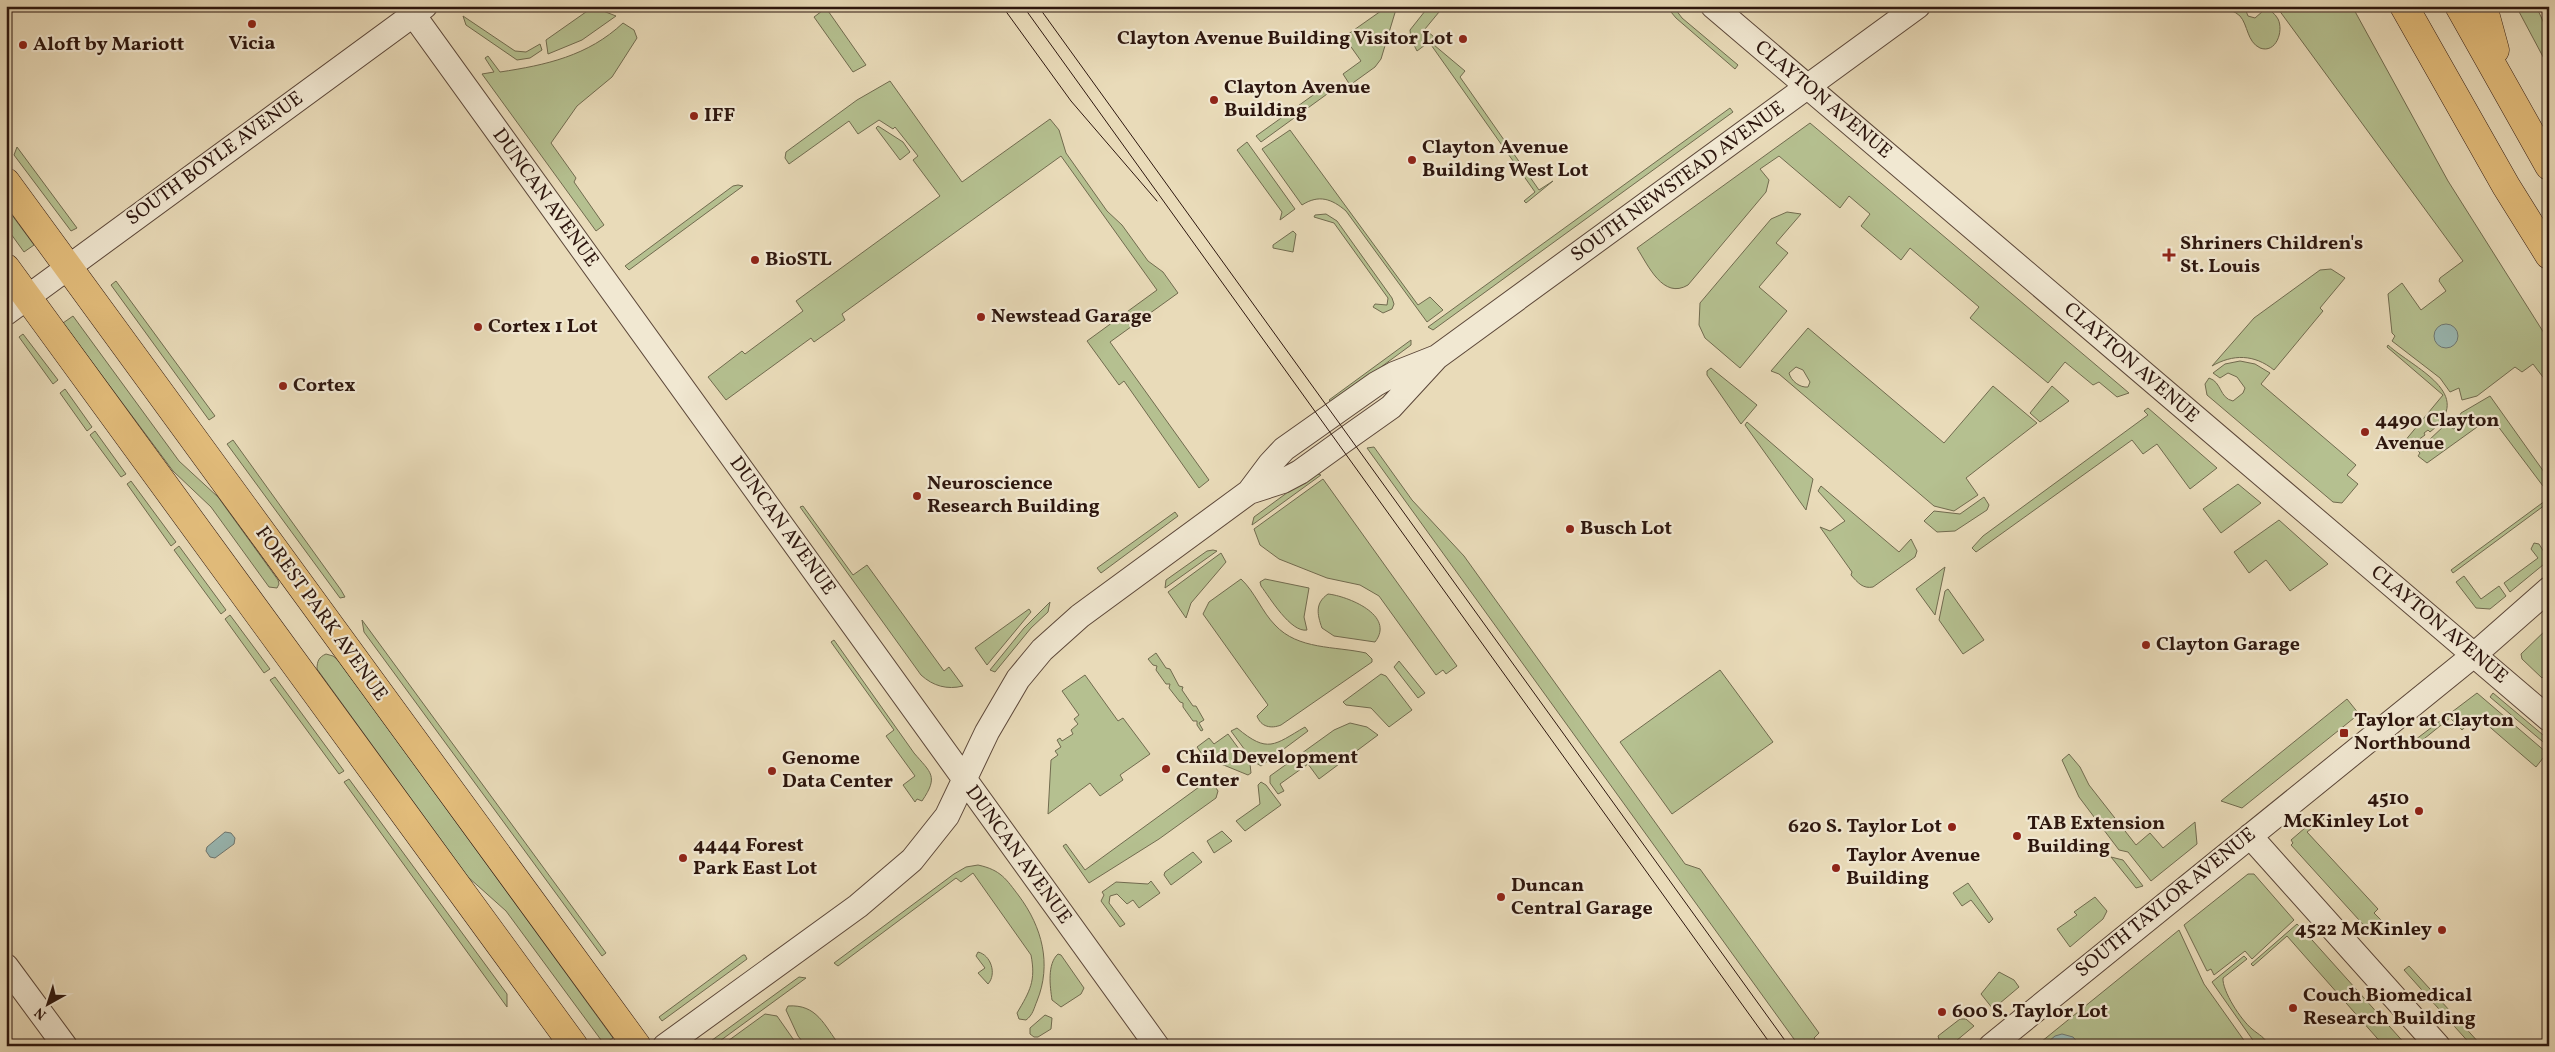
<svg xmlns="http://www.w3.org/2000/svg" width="2555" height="1052" font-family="Vollkorn,serif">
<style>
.green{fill:#b5c090;stroke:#716b4f;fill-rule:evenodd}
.water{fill:#99bab6;stroke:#6e7873}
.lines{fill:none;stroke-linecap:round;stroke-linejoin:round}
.minor-casing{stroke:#5c4739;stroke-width:26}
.major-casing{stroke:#2d160e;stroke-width:29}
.highway-casing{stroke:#2d160e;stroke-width:29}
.minor{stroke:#f1e8d2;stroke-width:24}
.major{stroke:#e4be7c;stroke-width:28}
.highway{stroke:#e4be7c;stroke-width:28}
.tram{stroke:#2d160e;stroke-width:1}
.poi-dot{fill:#8f2418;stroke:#f1e8d2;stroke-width:2}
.labels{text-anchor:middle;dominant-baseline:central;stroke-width:4.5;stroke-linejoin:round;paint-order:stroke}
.poi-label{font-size:20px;font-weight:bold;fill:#2d160e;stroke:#f1e8d2;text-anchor:start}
.street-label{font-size:20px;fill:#2d160e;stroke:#f1e8d2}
</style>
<rect width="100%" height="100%" fill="#e9dbb9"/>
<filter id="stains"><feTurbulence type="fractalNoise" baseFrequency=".004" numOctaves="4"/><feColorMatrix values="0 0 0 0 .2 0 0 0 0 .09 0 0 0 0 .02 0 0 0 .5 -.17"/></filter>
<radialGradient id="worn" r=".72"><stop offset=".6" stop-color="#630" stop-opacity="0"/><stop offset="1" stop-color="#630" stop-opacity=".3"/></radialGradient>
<!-- green -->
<path class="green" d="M 1388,6 L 1397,6 L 1381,59 L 1375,67 L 1350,85 L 1343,74 L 1361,61 L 1344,37 Z
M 1429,6 L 1444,6 L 1425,29 L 1434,37 L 1434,45 L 1465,71 L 1460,77 L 1539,190 L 1553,181 L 1526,203 L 1524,201 L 1535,192 L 1429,42 L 1417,51 L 1411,39 L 1410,30 Z
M 1666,6 L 1673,6 L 1682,18 L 1738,65 L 1735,69 L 1676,18 Z
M 2223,6 L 2244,6 L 2248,16 L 2255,18 L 2263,11 L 2264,6 C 2269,10 2275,13 2278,19 C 2284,31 2276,54 2260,48 C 2247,42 2248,25 2240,16 C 2235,11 2228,10 2223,6 Z
M 2276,6 L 2352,6 L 2448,181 L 2549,341 L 2549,385 L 2533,364 L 2522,372 L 2515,367 L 2477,396 L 2462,400 L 2459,388 L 2450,392 L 2440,378 L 2392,341 L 2395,336 L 2392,333 L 2388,294 L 2402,283 L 2421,310 L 2446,291 L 2439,281 L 2440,278 L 2463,261 Z
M 2516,6 L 2536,6 L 2549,34 L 2549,68 Z
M 593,7 L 616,16 L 582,40 L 548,54 L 546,40 Z
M 826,8 L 866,65 L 853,72 L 814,17 Z
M 463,16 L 515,51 L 526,52 L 540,44 L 542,50 L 530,58 L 517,60 L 466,25 Z
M 623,23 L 634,30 L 637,38 L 612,77 L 577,106 L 551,143 L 576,178 L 574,182 L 604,225 L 596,231 L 482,74 L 494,72 L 485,58 L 488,56 L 500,72 C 546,65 588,56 623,23 Z
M 890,81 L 962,182 L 1050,119 L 1059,130 L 1066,153 L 1107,211 L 1122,225 L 1148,261 L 1163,272 L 1178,293 L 1110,342 L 1209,480 L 1199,488 L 1124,381 L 1119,385 L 1087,341 L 1157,290 L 1061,156 L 842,314 L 845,320 L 814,342 L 811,338 L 726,400 L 708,377 L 742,351 L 745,354 L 803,311 L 796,301 L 940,196 L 913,160 L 918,156 L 895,127 L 893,129 L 879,120 L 858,134 L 849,121 L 789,164 L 785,158 L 786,152 L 857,100 Z
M 1330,83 L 1334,89 L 1261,142 L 1256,136 Z
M 1730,108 L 1733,112 L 1433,330 L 1428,327 Z
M 1810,123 L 2129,393 L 2117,397 L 2099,382 L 2093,385 L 2065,362 L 2048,383 L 1970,318 L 1979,307 L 1910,248 L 1901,260 L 1861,226 L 1870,214 L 1849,196 L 1840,208 L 1779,156 L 1760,169 L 1769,180 L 1766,192 L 1688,285 C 1663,300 1648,265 1637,248 Z
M 878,126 L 903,142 L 910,152 L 900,160 L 876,128 Z
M 1290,130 L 1418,305 L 1430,297 L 1443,310 L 1427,322 L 1346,211 C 1332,199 1319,194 1302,205 L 1262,149 Z
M 1247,142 L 1295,209 L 1280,220 L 1282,212 L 1237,150 Z
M 17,147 L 77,228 L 71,231 L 14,155 Z
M 738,185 L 743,186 L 629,270 L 625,266 L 733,186 Z
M 6,207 L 34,245 L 24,252 L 6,227 Z
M 1787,212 L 1801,214 L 1776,243 L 1788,253 L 1759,287 L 1787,311 L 1740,368 L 1705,338 L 1699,325 L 1700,303 L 1771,219 Z
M 1326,214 L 1337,221 L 1392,298 L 1394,304 L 1392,309 L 1383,313 L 1373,307 L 1375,304 L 1387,305 L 1388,298 L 1334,223 L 1314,217 L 1315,215 Z
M 1293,231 L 1296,234 L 1293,252 L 1273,248 L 1273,245 Z
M 2331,269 L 2345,278 L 2320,308 L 2323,311 L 2274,370 C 2254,354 2233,354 2212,366 L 2254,318 L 2320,270 Z
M 116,281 L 215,416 L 209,420 L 111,285 Z
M 73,316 L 179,461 L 218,497 L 278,580 L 279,584 L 277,588 L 269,587 L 211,507 L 173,471 L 63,323 Z
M 1808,328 L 1944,443 L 1993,386 L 2037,423 L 1966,478 L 1978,495 L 1954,511 L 1934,506 L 1779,374 L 1771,371 ZM 1796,367 L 1803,370 L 1810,382 L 1808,387 C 1800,388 1791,381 1789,373 Z
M 23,334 L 58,380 L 53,384 L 19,337 Z
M 1411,340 L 1411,345 L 1332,403 L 1329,400 Z
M 2388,345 C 2413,368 2478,394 2430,432 L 2428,430 L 2424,433 L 2425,435 L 2403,451 L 2399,448 L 2443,395 L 2387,347 Z
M 2240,361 L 2255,364 L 2270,373 L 2261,384 L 2356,465 L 2347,475 L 2358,484 L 2342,503 L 2333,502 L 2207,395 L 2205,384 L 2209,378 C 2222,382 2219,398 2233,401 L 2243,393 L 2245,388 L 2237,377 L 2228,373 L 2220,378 L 2213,373 L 2225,364 Z
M 1711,368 L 1757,405 L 1741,424 L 1707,375 L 1707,371 Z
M 2052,386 L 2069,401 L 2040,422 L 2030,413 Z
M 65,389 L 92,427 L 87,431 L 60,393 Z
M 2490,396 L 2549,479 L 2549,494 L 2491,417 L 2427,463 L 2418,456 L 2420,453 L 2416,449 L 2428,444 L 2427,442 L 2446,424 L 2454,429 L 2461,413 Z
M 2148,408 L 2217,468 L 2190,489 L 2157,444 L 2143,454 L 2132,440 L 1976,552 L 1972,548 L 1983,536 L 2148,415 L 2144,411 Z
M 1747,422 L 1813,479 L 1806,510 L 1745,425 Z
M 95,431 L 126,474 L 121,477 L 90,435 Z
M 233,440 L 341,590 L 345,597 L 340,598 L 227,444 Z
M 1374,447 L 1412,500 L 1464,556 L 1685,864 L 1700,869 L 1819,1033 L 1814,1038 L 1817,1043 L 1815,1046 L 1799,1046 L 1367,448 Z
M 1314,473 L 1321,475 L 1252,525 L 1254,517 Z
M 1323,479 L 1457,666 L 1446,674 L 1443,670 L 1436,675 L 1379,596 L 1360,585 L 1327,578 L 1279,559 L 1260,545 L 1254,529 Z
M 131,481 L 176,542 L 171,546 L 127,484 Z
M 2238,484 L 2261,503 L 2221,533 L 2203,509 Z
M 1821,486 L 1899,552 L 1911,539 L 1917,551 L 1915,557 L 1873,587 C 1863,589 1858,583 1851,575 L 1852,572 L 1820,527 L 1830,531 L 1845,521 L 1818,491 Z
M 1984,497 L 1989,505 L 1987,510 L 1955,531 L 1937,532 L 1924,521 L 1934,511 L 1960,514 Z
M 2549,498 L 2549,502 L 2453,573 L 2451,570 Z
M 803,506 L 853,575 L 867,565 L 944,671 L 949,667 L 963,686 C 947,690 933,686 921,675 L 800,507 Z
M 1175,512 L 1178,516 L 1101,573 L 1097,568 Z
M 2279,520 L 2328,564 L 2290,591 L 2266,560 L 2249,573 L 2234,552 Z
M 2534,543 L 2539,544 L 2549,560 L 2510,592 L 2504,583 L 2538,558 L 2531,549 Z
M 179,546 L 226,610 L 221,614 L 174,550 Z
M 1213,550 L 1217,551 L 1165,588 L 1166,580 L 1207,551 Z
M 1221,553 L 1226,562 L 1191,603 L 1186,618 L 1168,592 Z
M 1945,567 L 1935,615 L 1916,589 Z
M 2464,576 L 2481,599 L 2499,586 L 2506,596 L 2490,609 L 2476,608 L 2456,582 Z
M 1241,579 C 1255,592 1262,612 1275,625 C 1298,650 1335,646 1366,653 L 1372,659 L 1372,662 L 1281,725 C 1271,729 1261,727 1257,716 L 1268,705 L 1203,614 L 1209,602 Z
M 1265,579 L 1309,588 L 1304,617 L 1307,630 C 1291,633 1270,598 1261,586 L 1260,582 Z
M 1948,589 L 1984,640 L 1963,654 L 1939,620 L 1945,591 Z
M 1328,594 C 1347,596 1396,615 1375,642 L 1334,636 L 1322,628 C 1317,614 1315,603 1328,594 Z
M 1050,602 L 1048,612 L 1031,628 L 995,672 L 990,670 L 1024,628 Z
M 1029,609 L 1031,612 L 987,665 L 975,648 Z
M 230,615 L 270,669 L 264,673 L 225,619 Z
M 362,620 L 606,953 L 602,956 L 364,632 Z
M 2549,627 L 2549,671 L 2542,678 L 2522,659 L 2521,654 Z
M 834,640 L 914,753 C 931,773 939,776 922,801 L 917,799 L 915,802 L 903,785 L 915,776 L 886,736 L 894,730 L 831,642 Z
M 1156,653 L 1166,668 L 1170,669 L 1179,686 L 1183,687 L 1182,690 L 1193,706 L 1196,706 L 1204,720 L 1199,723 L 1203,730 L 1201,731 L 1197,725 L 1197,721 L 1193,721 L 1183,707 L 1183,703 L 1180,702 L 1169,688 L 1170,684 L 1166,684 L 1156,670 L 1157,666 L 1153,665 L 1148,659 Z
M 326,654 L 333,656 L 338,660 L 613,1038 L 604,1044 L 506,911 L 468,877 L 317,669 C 317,661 319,657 326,654 Z
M 1399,661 L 1425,693 L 1418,698 L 1394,667 Z
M 1720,670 L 1773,742 L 1672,814 L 1620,742 Z
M 1381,674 L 1386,676 L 1412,710 L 1389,727 L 1371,708 L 1346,705 L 1343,702 Z
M 1085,675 L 1118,721 L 1123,718 L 1150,754 L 1120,775 L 1123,780 L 1100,796 L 1090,783 L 1048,814 L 1051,760 L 1058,755 L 1055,751 L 1061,747 L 1057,740 L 1060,738 L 1062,741 L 1073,734 L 1071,730 L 1078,724 L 1074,719 L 1079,715 L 1062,691 Z
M 275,677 L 344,771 L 339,774 L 270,680 Z
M 2477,693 L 2547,753 L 2536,767 L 2477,716 L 2462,730 L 2450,718 L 2415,746 L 2411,743 Z
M 2493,693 L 2549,740 L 2549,747 L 2490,697 Z
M 2347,699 L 2359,714 L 2242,808 L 2221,801 Z
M 1350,723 L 1367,727 L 1378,735 L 1319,779 L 1308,764 L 1280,784 L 1284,791 L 1278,794 L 1270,783 L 1270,776 L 1334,730 Z
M 1237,728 C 1268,754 1274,745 1305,727 L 1308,731 L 1261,766 L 1253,761 L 1231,731 Z
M 1228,734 L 1250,764 L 1251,773 L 1248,775 L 1204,757 L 1197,747 L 1209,738 L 1214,744 Z
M 2069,754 L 2080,767 L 2089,785 L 2136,845 L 2150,833 L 2163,848 L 2195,822 L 2197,844 L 2151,881 L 2128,852 L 2119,850 L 2079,797 L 2062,760 Z
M 349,779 L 507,994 L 507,1007 L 344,782 Z
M 1210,779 L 1218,791 L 1216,798 L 1159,839 L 1089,883 L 1063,846 L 1066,844 L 1085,870 Z
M 1261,782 L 1266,785 L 1281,805 L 1245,831 L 1236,821 L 1260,804 L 1258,785 Z
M 2320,815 L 2324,819 L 2307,832 L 2378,909 L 2374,913 L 2381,920 L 2369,931 L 2291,845 L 2293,843 L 2291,840 Z
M 1222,831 L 1232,841 L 1214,853 L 1207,841 Z
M 1193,852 L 1202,862 L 1171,885 L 1164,875 L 1165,872 Z
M 2111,857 L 2123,860 L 2143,886 L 2136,888 Z
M 978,865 C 1001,870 1006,879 1019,896 C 1042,927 1052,964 1037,1001 C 1034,1008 1033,1015 1026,1020 L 1019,1019 L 1017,1013 C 1030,991 1036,981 1031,955 L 973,873 L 961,882 L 956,878 L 838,966 L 834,963 L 954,874 L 966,867 Z
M 2248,874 L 2254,874 L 2294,920 L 2252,959 L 2245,951 L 2214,975 L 2211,969 L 2207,971 L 2184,925 Z
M 1151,881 L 1160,893 L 1139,908 L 1133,900 L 1127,904 L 1117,894 L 1110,896 L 1109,903 L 1125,924 L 1120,927 L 1101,901 L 1104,895 L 1102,892 L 1116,882 L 1148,884 Z
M 1968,883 L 1993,919 L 1989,923 L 1971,900 L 1962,906 L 1953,893 Z
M 2095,897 L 2107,911 L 2103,919 L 2070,947 L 2057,929 L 2077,915 L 2074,912 Z
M 2297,924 L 2304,931 L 2407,1046 L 2384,1046 L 2287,936 L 2253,966 L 2251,964 Z
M 2179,930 L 2204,984 L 2248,1046 L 2036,1046 Z
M 978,952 C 991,955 997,974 988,984 L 978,973 L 985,968 L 976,956 Z
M 1058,954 L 1061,955 L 1084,988 L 1081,994 L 1061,1007 L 1052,1000 C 1050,986 1047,964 1058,954 Z
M 743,955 L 745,955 L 747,959 L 662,1021 L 659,1017 Z
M 2244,956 L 2247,959 L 2223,978 C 2222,991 2241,1020 2252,1029 C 2259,1035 2265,1037 2269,1046 L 2257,1046 L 2212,982 Z
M 2409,966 L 2481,1045 L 2480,1046 L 2472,1046 L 2404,970 Z
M 1999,972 L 2014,980 L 2019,987 L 1993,1009 L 1981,994 Z
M 799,977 L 806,978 L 713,1046 L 704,1046 Z
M 788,1006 C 817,1004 824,1025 840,1046 L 806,1046 L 798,1036 L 786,1010 Z
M 765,1014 L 777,1016 L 798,1046 L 721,1046 Z
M 1045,1015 L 1052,1018 L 1051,1029 L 1038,1037 L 1034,1037 L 1030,1034 L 1030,1028 Z
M 1960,1019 L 1966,1019 L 1974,1026 L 1950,1046 L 1941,1046 L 1938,1036 Z"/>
<!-- water -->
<path class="water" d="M2434 336a12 12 0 1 1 24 0a12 12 0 1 1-24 0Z
M 225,832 L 231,833 L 235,838 L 234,844 L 215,858 L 210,857 L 206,851 L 207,847 Z
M 2062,1034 L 2073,1037 L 2081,1046 L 2043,1046 L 2055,1036 Z"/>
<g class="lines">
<defs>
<path id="minor" d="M 407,6 L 1157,1046
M 1713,6 L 2549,719
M 6,313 L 425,6
M 1249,492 L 1283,481 L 1300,472 L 1350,436 L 1391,407 L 1437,357 L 1918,6
M 2250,836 L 2438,1046
M 6,966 L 65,1046
M 665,1046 L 858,906 L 912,860 L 947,816 L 987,732 L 1018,679 L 1042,650 L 1080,616 L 1249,492 L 1270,464 L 1284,449 L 1376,384 L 1394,374 L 1437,357
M 1991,1046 L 2474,655 L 2549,589"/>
<path id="major" d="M 6,182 L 637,1046
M 6,268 L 574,1046"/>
<path id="highway" d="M 2404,6 L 2506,186 L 2549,255
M 2459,6 L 2549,166
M 2483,6 L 2495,50"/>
</defs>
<!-- minor casing -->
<use href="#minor" class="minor-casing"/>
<!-- major casing -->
<use href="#major" class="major-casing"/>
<!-- highway casing -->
<use href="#highway" class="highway-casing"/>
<!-- minor -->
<use href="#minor" class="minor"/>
<!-- major -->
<use href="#major" class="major"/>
<!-- highway -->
<use href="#highway" class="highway"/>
<!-- tram -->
<path class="tram" d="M 1002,6 L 1071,101 L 1157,201
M 1023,6 L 1772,1046
M 1038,6 L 1789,1046"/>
</g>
<!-- markers -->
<g class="poi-dot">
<circle cx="252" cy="24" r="5"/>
<circle cx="1463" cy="39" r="5"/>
<circle cx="23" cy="45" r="5"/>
<circle cx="1214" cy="100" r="5"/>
<circle cx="694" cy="116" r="5"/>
<circle cx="1412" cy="160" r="5"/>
<path d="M2166.5 247.5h5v5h5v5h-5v5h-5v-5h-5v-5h5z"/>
<circle cx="755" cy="260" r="5"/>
<circle cx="981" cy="317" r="5"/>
<circle cx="478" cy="327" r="5"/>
<circle cx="283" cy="386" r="5"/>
<circle cx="2365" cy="432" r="5"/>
<circle cx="917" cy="496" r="5"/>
<circle cx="1570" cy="529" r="5"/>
<circle cx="2146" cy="645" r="5"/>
<rect x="2339" y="728" width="10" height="10" rx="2.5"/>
<circle cx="1166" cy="769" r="5"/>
<circle cx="772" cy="771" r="5"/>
<circle cx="2419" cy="811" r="5"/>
<circle cx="1952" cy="827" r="5"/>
<circle cx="2017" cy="836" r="5"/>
<circle cx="683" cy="858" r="5"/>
<circle cx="1836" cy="868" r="5"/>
<circle cx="1501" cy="897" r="5"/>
<circle cx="2442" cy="930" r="5"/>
<circle cx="2293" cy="1008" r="5"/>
<circle cx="1942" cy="1012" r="5"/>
</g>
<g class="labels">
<!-- poi labels -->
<g class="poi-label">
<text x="1453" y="39" text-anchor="end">Clayton Avenue Building Visitor Lot</text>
<text x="252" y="44" text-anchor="middle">Vicia</text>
<text x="33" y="45">Aloft by Mariott</text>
<text x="1224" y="88">Clayton Avenue<tspan x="1224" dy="23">Building</tspan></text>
<text x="704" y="116">IFF</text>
<text x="1422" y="148">Clayton Avenue<tspan x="1422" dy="23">Building West Lot</tspan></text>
<text x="2180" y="244">Shriners Children's<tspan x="2180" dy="23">St. Louis</tspan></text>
<text x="765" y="260">BioSTL</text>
<text x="991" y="317">Newstead Garage</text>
<text x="488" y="327">Cortex 1 Lot</text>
<text x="293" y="386">Cortex</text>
<text x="2375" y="421">4490 Clayton<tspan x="2375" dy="23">Avenue</tspan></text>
<text x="927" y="484">Neuroscience<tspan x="927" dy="23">Research Building</tspan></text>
<text x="1580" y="529">Busch Lot</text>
<text x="2156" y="645">Clayton Garage</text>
<text x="2354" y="721">Taylor at Clayton<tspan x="2354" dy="23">Northbound</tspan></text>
<text x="1176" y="758">Child Development<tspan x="1176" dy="23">Center</tspan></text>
<text x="782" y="759">Genome<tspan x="782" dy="23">Data Center</tspan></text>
<text x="2409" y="799" text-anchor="end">4510<tspan x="2409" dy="23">McKinley Lot</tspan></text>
<text x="2027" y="824">TAB Extension<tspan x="2027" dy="23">Building</tspan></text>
<text x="1942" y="827" text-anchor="end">620 S. Taylor Lot</text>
<text x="693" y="846">4444 Forest<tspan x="693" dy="23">Park East Lot</tspan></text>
<text x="1846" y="856">Taylor Avenue<tspan x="1846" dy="23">Building</tspan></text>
<text x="1511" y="886">Duncan<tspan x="1511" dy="23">Central Garage</tspan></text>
<text x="2432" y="930" text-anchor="end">4522 McKinley</text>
<text x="2303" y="996">Couch Biomedical<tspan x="2303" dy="23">Research Building</tspan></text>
<text x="1952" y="1012">600 S. Taylor Lot</text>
</g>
<!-- street labels -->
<g class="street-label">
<text transform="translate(1823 100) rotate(40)">CLAYTON AVENUE</text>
<text transform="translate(215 159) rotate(-36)">SOUTH BOYLE AVENUE</text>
<text transform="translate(1678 182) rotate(-36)">SOUTH NEWSTEAD AVENUE</text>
<text transform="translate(545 198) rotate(54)">DUNCAN AVENUE</text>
<text transform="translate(2131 363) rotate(41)">CLAYTON AVENUE</text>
<text transform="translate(782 526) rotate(54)">DUNCAN AVENUE</text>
<text transform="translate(321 614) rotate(54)">FOREST PARK AVENUE</text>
<text transform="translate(2439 625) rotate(40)">CLAYTON AVENUE</text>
<text transform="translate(1018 855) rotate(54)">DUNCAN AVENUE</text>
<text transform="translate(2166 903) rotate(-39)">SOUTH TAYLOR AVENUE</text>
</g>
</g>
<!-- margin -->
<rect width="2555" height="1052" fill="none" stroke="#e9dbb9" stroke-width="25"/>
<rect x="8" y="8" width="2540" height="1037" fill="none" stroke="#2d160e" stroke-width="2.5"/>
<rect x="12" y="12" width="2530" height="1027" fill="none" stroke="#2d160e"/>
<!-- north arrow -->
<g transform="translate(48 1004) rotate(219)" stroke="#f1e8d2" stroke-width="4" paint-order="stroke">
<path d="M0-4L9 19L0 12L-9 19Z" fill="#2d160e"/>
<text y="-8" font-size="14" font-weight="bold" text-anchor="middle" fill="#2d160e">N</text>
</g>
<rect width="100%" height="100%" filter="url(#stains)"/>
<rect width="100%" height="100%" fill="url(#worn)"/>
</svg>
